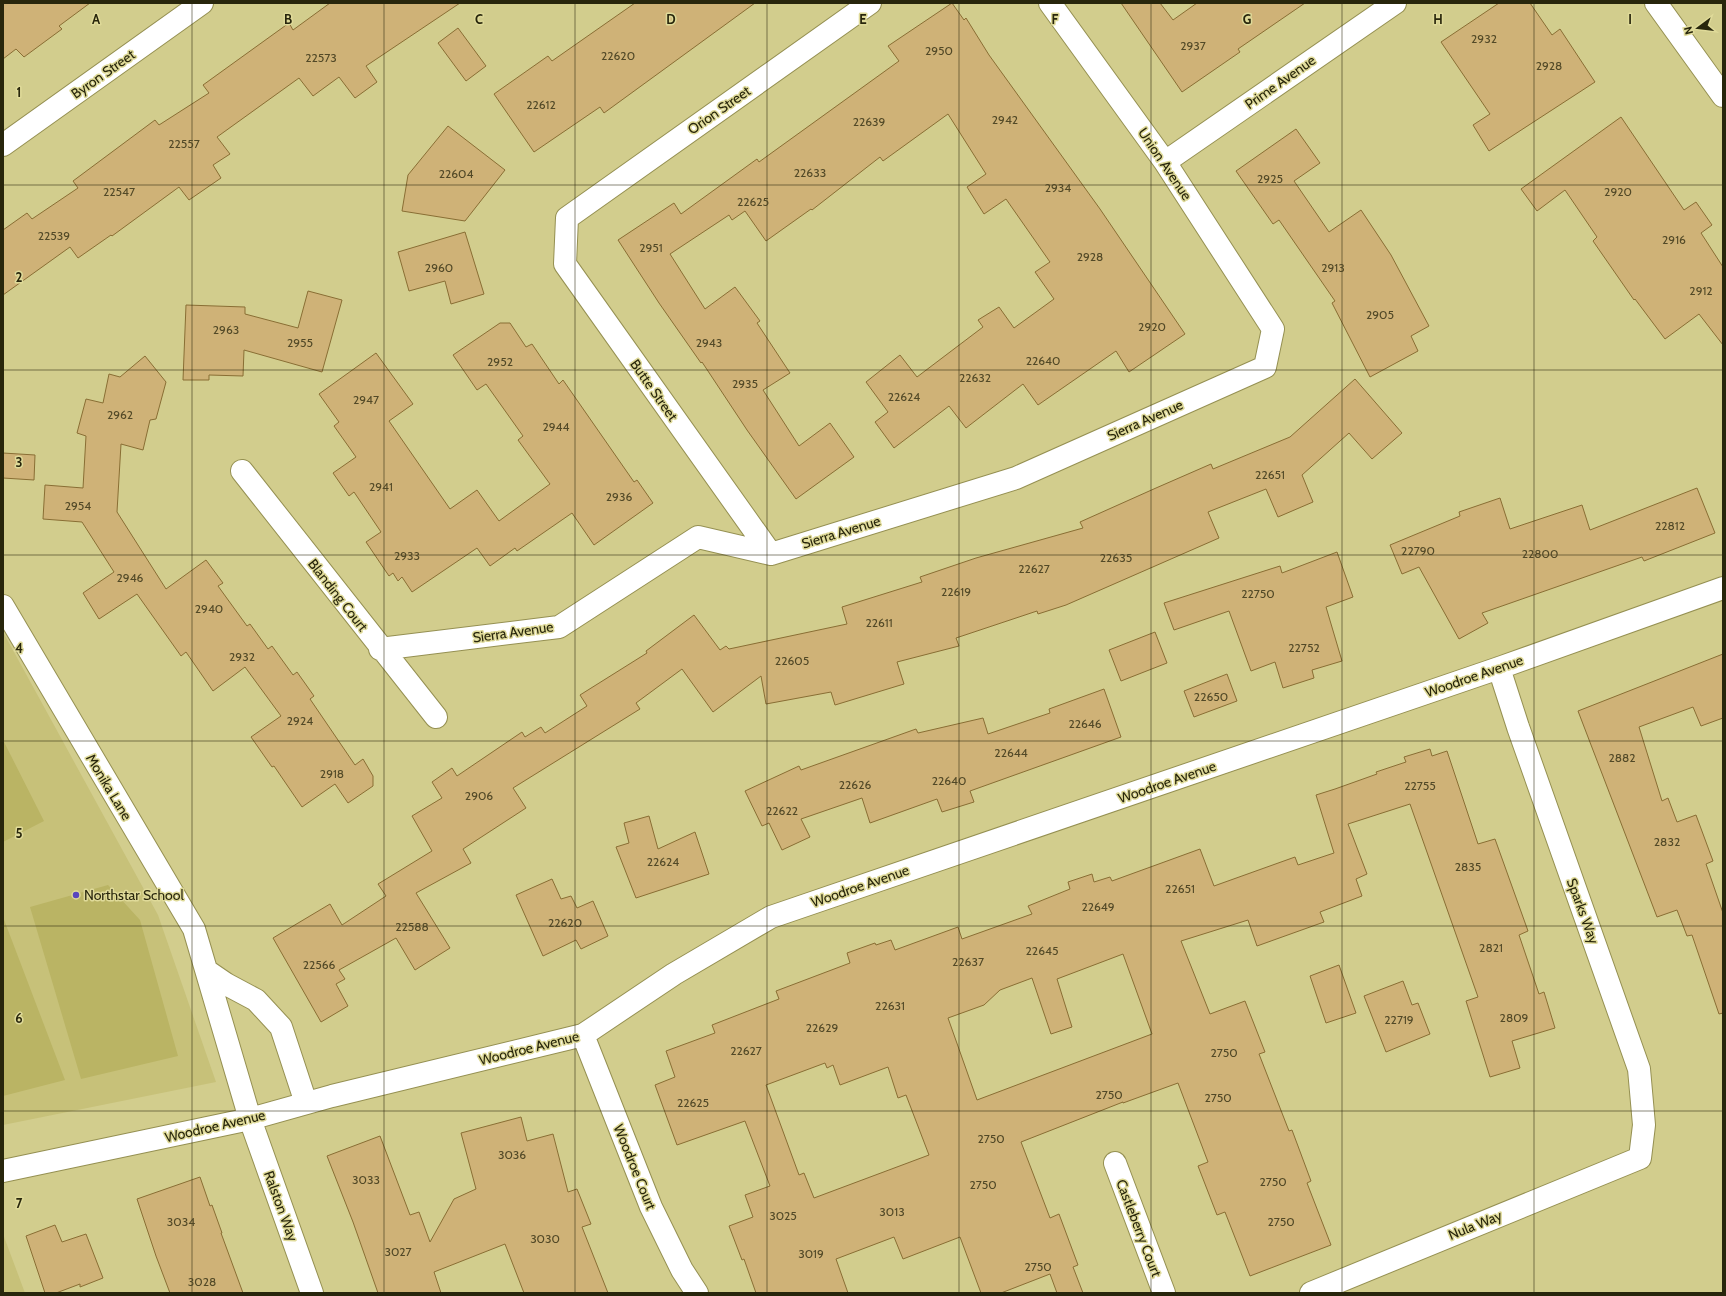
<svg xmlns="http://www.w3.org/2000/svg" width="1726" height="1296" font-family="Cabin,sans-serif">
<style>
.built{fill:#c7c179}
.green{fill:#bab464}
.building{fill:#cfb277;stroke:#896e34;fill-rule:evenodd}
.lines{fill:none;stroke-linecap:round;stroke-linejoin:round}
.street-casing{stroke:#959052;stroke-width:24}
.secondary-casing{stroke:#959052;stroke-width:24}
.street{stroke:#fff;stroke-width:22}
.secondary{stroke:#fff;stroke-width:22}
.grid{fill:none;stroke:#28260c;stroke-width:1;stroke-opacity:0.55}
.poi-dot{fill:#5946be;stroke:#dfda99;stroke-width:1.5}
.labels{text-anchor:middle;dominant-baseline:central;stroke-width:3;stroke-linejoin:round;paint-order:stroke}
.number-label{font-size:12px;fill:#524927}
.street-label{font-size:14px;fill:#28260c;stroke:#dfda99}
.poi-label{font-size:14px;fill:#28260c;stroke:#dfda99;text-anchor:start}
.grid-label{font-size:13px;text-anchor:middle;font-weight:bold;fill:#28260c;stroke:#dfda99;stroke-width:3;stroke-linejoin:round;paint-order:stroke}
</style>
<rect width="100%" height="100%" fill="#d2cd8d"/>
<!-- built -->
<path class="built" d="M 3,632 L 158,915 L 216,1082 L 3,1125 Z
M 3,1234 L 25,1293 L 3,1293 Z"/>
<!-- green -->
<path class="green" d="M 3,740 L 44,821 L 3,842 Z
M 108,885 L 140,920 L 178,1056 L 81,1079 L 30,907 Z
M 3,917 L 65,1080 L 3,1096 Z"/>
<!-- building -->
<path class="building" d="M 3,3 L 90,3 L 59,26 L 62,29 L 24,57 L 16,49 L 3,59 Z
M 330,3 L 460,3 L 366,66 L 377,82 L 355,98 L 339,77 L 313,96 L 299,78 L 217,137 L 230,154 L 213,165 L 221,178 L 189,200 L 179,187 L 112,236 L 111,235 L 78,258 L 70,247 L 3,295 L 3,230 L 27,213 L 32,219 L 78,188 L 73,181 L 155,120 L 159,125 L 209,93 L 203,85 L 289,23 L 293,30 Z
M 635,3 L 755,3 L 604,113 L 600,107 L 534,152 L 494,94 L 548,56 L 552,61 Z
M 952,3 L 964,20 L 966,18 L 989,55 L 1100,209 L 1185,334 L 1129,372 L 1116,351 L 1038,405 L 1023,384 L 966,428 L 949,406 L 894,448 L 875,422 L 888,412 L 866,382 L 900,355 L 917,377 L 983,327 L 978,320 L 999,307 L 1014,328 L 1054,299 L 1035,272 L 1050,262 L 1006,199 L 984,214 L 967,187 L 986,174 L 948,114 L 883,161 L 880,157 L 812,210 L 811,209 L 766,241 L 745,211 L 732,220 L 729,215 L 670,254 L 705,309 L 735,287 L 760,321 L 757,323 L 790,373 L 763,390 L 799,446 L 830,423 L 854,457 L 796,499 L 747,430 L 702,362 L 701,363 L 659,303 L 618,240 L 674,203 L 681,214 L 757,159 L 759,162 L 899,61 L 888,46 Z
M 1121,3 L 1160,3 L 1173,20 L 1197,3 L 1305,3 L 1238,49 L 1240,52 L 1182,92 Z
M 1499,3 L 1530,3 L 1552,35 L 1560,29 L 1595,82 L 1489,151 L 1473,125 L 1490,114 L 1441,42 Z
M 458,28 L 486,66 L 466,81 L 438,43 Z
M 1621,117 L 1684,210 L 1696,202 L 1712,225 L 1701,233 L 1723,267 L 1723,345 L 1699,314 L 1665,339 L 1635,299 L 1634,300 L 1593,241 L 1597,237 L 1565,190 L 1537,211 L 1521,189 Z
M 448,126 L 505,170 L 465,221 L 402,211 L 408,175 Z
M 1296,129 L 1320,163 L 1294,181 L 1329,232 L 1361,210 L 1391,255 L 1429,326 L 1411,336 L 1418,351 L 1370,377 L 1332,303 L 1335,301 L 1279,220 L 1273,224 L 1236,171 Z
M 465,232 L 484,294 L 451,304 L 445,281 L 409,291 L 398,252 Z
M 308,291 L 342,300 L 322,372 L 244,350 L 243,376 L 209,375 L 209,380 L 183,380 L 186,305 L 245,307 L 245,314 L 298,328 Z
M 500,323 L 510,323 L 526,347 L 532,344 L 559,384 L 563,380 L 634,482 L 637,480 L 653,503 L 594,545 L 572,513 L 517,551 L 515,548 L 490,566 L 477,548 L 412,592 L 402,577 L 398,581 L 393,573 L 389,576 L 366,542 L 381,532 L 354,492 L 349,496 L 333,473 L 356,457 L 334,426 L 339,422 L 319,394 L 376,353 L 413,404 L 389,421 L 450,509 L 477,490 L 499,521 L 550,484 L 518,440 L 523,436 L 486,384 L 477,390 L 453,355 Z
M 145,356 L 166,382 L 156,419 L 150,420 L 143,450 L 121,444 L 117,512 L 166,589 L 206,560 L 223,583 L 218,586 L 247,626 L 250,624 L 268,649 L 272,646 L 293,675 L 297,672 L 314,696 L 310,699 L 355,765 L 363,759 L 373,776 L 373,786 L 348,803 L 335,784 L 302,807 L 274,766 L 272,767 L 251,737 L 281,716 L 245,667 L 213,691 L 186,652 L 181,656 L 137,594 L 99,619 L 83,593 L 114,572 L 82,522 L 43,519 L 45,485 L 83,488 L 86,436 L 77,433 L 86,399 L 103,403 L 109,374 L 120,377 Z
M 1355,379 L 1402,433 L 1372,459 L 1349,433 L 1302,475 L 1313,502 L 1278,517 L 1266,489 L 1208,512 L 1219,538 L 1066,605 L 1038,614 L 1037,611 L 956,638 L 959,646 L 897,662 L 904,684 L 835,705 L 831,692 L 766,704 L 761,676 L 713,712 L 682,669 L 636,703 L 640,709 L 513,788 L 526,808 L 463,849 L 471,863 L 416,893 L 450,948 L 415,970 L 396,938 L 339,970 L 345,979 L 336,984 L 348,1006 L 321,1022 L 273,938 L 330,904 L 342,925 L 386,896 L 378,884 L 432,851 L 412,816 L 442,798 L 432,782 L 452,768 L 457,776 L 522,732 L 525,737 L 541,727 L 545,733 L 587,706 L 580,695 L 647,653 L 646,651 L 694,615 L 720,650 L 726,646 L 729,649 L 847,624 L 842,607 L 922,582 L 920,577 L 976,558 L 1083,528 L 1080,522 L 1156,488 L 1211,464 L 1213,469 L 1290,437 Z
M 3,453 L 35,455 L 34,480 L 3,478 Z
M 1697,488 L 1715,533 L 1644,561 L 1642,557 L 1482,613 L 1488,623 L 1459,639 L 1419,567 L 1402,574 L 1390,545 L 1460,516 L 1459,512 L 1500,498 L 1510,529 L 1582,505 L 1590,530 Z
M 1337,552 L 1353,597 L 1326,607 L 1342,661 L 1312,670 L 1314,678 L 1283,688 L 1275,662 L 1251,671 L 1229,611 L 1174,630 L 1164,603 L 1280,566 L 1282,573 Z
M 1155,632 L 1167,663 L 1121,681 L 1109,650 Z
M 1723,654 L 1723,718 L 1701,726 L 1693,707 L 1639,727 L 1662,801 L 1668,798 L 1677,822 L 1696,815 L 1713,861 L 1706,864 L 1723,913 L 1723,1013 L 1719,1014 L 1692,935 L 1687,936 L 1677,910 L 1657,917 L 1578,711 Z
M 1227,674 L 1237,701 L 1194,717 L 1184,691 Z
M 1104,689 L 1121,737 L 970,791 L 974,802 L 942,812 L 937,799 L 870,823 L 862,798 L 801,819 L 810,837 L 782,850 L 769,823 L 762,826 L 745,791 L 799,766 L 801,770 L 916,729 L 918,733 L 983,718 L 988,734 L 1050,713 L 1049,709 Z
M 1430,749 L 1432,756 L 1447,751 L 1478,844 L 1495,839 L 1528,931 L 1519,935 L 1539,994 L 1544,992 L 1555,1028 L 1512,1041 L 1520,1068 L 1490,1077 L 1466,1001 L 1478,997 L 1410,804 L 1348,824 L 1367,874 L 1356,879 L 1362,896 L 1320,912 L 1324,922 L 1257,946 L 1248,920 L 1181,941 L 1210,1014 L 1245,1001 L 1265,1052 L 1259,1054 L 1289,1131 L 1292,1130 L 1311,1181 L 1307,1183 L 1331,1245 L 1250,1276 L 1225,1212 L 1217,1215 L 1198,1166 L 1208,1162 L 1178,1083 L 1123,1103 L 1123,1102 L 1021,1142 L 1050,1218 L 1059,1214 L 1078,1265 L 1073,1267 L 1083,1293 L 1057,1293 L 1050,1274 L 1001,1293 L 981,1293 L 960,1237 L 903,1259 L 894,1237 L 836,1259 L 848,1293 L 756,1293 L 744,1259 L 742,1260 L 729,1226 L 753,1217 L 745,1195 L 770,1186 L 745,1121 L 677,1145 L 655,1085 L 675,1077 L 666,1051 L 715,1033 L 712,1025 L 779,999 L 776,991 L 850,963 L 847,953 L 875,943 L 876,945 L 891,940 L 895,950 L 958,927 L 962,939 L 1032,914 L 1028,906 L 1070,889 L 1068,882 L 1092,874 L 1094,882 L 1110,877 L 1112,881 L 1200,849 L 1214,886 L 1295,857 L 1298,865 L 1334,853 L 1316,795 L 1335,789 L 1377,774 L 1376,772 L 1406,762 L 1404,757 ZM 1123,954 L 1152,1034 L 977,1100 L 948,1018 L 984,1005 L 1000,990 L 1032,978 L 1051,1034 L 1072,1027 L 1057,979 ZM 825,1063 L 827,1068 L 833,1065 L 840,1085 L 888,1067 L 898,1098 L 906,1095 L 929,1155 L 814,1198 L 804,1173 L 799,1175 L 766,1085 Z
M 649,816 L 658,849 L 695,832 L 709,874 L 636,898 L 616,847 L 629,843 L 624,823 Z
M 552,879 L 561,899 L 571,896 L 577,908 L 593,901 L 608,936 L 581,949 L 576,940 L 543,956 L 516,895 Z
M 1339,965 L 1356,1013 L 1326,1023 L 1310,976 Z
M 1403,981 L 1412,1005 L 1418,1003 L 1430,1034 L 1386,1052 L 1364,996 Z
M 521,1117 L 527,1141 L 553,1134 L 568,1192 L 577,1189 L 591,1224 L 582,1227 L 608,1293 L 524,1293 L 505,1244 L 434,1272 L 441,1293 L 378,1293 L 353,1222 L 327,1156 L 380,1136 L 410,1215 L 419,1212 L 430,1242 L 454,1199 L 476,1189 L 461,1133 Z
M 200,1177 L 210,1206 L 212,1205 L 222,1233 L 221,1233 L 243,1293 L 170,1293 L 156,1256 L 137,1199 Z
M 55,1225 L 62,1242 L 86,1234 L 103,1278 L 80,1287 L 80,1284 L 56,1293 L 45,1293 L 26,1236 Z"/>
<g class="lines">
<defs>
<path id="street" d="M 3,145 L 202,3
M 1165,162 L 1395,3
M 242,471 L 436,717
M 771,554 L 565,264 L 567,218 L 870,3
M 3,606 L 194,929 L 250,1119 L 312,1293
M 380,649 L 559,627 L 698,537 L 771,554 L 1016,478 L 1265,367 L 1273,329 L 1165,162 L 1050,3
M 207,971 L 226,984 L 256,1000 L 281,1027 L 306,1103
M 583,1035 L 651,1207 L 682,1270 L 697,1293
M 1115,1163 L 1164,1293
M 3,1171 L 250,1119 L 332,1096 L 583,1035 L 674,974 L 771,917 L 1499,668 L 1723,588
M 1311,1293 L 1640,1158 L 1644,1125 L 1639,1069 L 1518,727 L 1499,668"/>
<path id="secondary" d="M 1656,3 L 1723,96"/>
</defs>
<!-- street casing -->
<use href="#street" class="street-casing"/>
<!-- secondary casing -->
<use href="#secondary" class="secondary-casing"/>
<!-- street -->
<use href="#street" class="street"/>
<!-- secondary -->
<use href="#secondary" class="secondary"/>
</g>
<!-- grid -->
<path class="grid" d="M 192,3 L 192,1293M 384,3 L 384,1293M 575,3 L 575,1293M 767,3 L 767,1293M 959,3 L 959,1293M 1151,3 L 1151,1293M 1342,3 L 1342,1293M 1534,3 L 1534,1293M 3,185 L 1723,185M 3,370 L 1723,370M 3,555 L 1723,555M 3,741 L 1723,741M 3,926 L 1723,926M 3,1111 L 1723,1111"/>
<!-- markers -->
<circle class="poi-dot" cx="76" cy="895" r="4"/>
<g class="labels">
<!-- number labels -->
<g class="number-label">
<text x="1484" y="38">2932</text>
<text x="1193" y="45">2937</text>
<text x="939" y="50">2950</text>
<text x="618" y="55">22620</text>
<text x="321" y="57">22573</text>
<text x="1549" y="65">2928</text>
<text x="541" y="104">22612</text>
<text x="1005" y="119">2942</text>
<text x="869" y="121">22639</text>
<text x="184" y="143">22557</text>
<text x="810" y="172">22633</text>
<text x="456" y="173">22604</text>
<text x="1270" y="178">2925</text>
<text x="1058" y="187">2934</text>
<text x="119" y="191">22547</text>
<text x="1618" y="191">2920</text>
<text x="753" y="201">22625</text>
<text x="54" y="235">22539</text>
<text x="1674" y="239">2916</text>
<text x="651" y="247">2951</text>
<text x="1090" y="256">2928</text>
<text x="439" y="267">2960</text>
<text x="1333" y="267">2913</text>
<text x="1701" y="290">2912</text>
<text x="1380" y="314">2905</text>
<text x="1152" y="326">2920</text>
<text x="226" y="329">2963</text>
<text x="300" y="342">2955</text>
<text x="709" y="342">2943</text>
<text x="1043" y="360">22640</text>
<text x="500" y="361">2952</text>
<text x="975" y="377">22632</text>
<text x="745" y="383">2935</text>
<text x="904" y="396">22624</text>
<text x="366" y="399">2947</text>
<text x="120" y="414">2962</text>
<text x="556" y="426">2944</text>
<text x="1270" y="474">22651</text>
<text x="381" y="486">2941</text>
<text x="619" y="496">2936</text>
<text x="78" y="505">2954</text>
<text x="1670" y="525">22812</text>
<text x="1418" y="550">22790</text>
<text x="1540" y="553">22800</text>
<text x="407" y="555">2933</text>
<text x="1116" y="557">22635</text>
<text x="1034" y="568">22627</text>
<text x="130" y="577">2946</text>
<text x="956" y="591">22619</text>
<text x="1258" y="593">22750</text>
<text x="209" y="608">2940</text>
<text x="879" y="622">22611</text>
<text x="1304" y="647">22752</text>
<text x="242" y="656">2932</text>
<text x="792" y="660">22605</text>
<text x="1211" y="696">22650</text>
<text x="300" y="720">2924</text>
<text x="1085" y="723">22646</text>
<text x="1011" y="752">22644</text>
<text x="1622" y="757">2882</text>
<text x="332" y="773">2918</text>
<text x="949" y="780">22640</text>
<text x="855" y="784">22626</text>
<text x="1420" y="785">22755</text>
<text x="479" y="795">2906</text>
<text x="782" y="810">22622</text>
<text x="1667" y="841">2832</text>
<text x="663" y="861">22624</text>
<text x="1468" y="866">2835</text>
<text x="1180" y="888">22651</text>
<text x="1098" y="906">22649</text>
<text x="565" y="922">22620</text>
<text x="412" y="926">22588</text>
<text x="1491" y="947">2821</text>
<text x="1042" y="950">22645</text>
<text x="968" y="961">22637</text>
<text x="319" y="964">22566</text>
<text x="890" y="1005">22631</text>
<text x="1514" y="1017">2809</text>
<text x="1399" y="1019">22719</text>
<text x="822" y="1027">22629</text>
<text x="746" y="1050">22627</text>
<text x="1224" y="1052">2750</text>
<text x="1109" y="1094">2750</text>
<text x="1218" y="1097">2750</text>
<text x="693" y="1102">22625</text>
<text x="991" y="1138">2750</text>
<text x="512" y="1154">3036</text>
<text x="366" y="1179">3033</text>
<text x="1273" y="1181">2750</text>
<text x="983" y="1184">2750</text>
<text x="892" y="1211">3013</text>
<text x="783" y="1215">3025</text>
<text x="181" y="1221">3034</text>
<text x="1281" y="1221">2750</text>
<text x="545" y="1238">3030</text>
<text x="398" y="1251">3027</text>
<text x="811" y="1253">3019</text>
<text x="1038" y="1266">2750</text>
<text x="202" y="1281">3028</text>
</g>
<!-- street labels -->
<g class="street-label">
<text transform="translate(103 74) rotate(-35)">Byron Street</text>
<text transform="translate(1280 82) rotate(-35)">Prime Avenue</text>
<text transform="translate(719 110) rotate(-35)">Orion Street</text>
<text transform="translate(1165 164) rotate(56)">Union Avenue</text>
<text transform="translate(654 390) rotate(55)">Butte Street</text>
<text transform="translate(1145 420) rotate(-24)">Sierra Avenue</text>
<text transform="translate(841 532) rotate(-17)">Sierra Avenue</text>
<text transform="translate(338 595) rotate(52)">Blanding Court</text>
<text transform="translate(513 632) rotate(-8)">Sierra Avenue</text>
<text transform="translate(1474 676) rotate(-19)">Woodroe Avenue</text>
<text transform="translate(1167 782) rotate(-19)">Woodroe Avenue</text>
<text transform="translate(109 787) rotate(59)">Monika Lane</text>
<text transform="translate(860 886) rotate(-19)">Woodroe Avenue</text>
<text transform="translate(1583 911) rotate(70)">Sparks Way</text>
<text transform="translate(529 1048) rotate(-14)">Woodroe Avenue</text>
<text transform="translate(215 1126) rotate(-13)">Woodroe Avenue</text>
<text transform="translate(635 1167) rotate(68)">Woodroe Court</text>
<text transform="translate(281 1206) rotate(70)">Ralston Way</text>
<text transform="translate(1475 1225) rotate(-22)">Nula Way</text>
<text transform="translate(1139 1228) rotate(69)">Castleberry Court</text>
</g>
<!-- poi labels -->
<g class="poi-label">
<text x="84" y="895">Northstar School</text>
</g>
</g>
<g class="grid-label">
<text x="96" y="24">A</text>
<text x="288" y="24">B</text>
<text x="479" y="24">C</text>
<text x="671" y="24">D</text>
<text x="863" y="24">E</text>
<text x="1055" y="24">F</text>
<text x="1247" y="24">G</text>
<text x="1438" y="24">H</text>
<text x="1630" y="24">I</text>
<text x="19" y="97">1</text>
<text x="19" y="282">2</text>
<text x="19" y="467">3</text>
<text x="19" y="653">4</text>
<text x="19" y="838">5</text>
<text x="19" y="1023">6</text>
<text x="19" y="1208">7</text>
</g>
<!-- border -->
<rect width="1726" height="1296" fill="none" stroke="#28260c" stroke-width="8"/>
<!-- north arrow -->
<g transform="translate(1698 28) rotate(255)" stroke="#dfda99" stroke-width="3" paint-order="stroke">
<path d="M0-3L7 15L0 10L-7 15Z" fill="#28260c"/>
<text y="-6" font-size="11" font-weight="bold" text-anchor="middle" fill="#28260c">N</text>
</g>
</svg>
